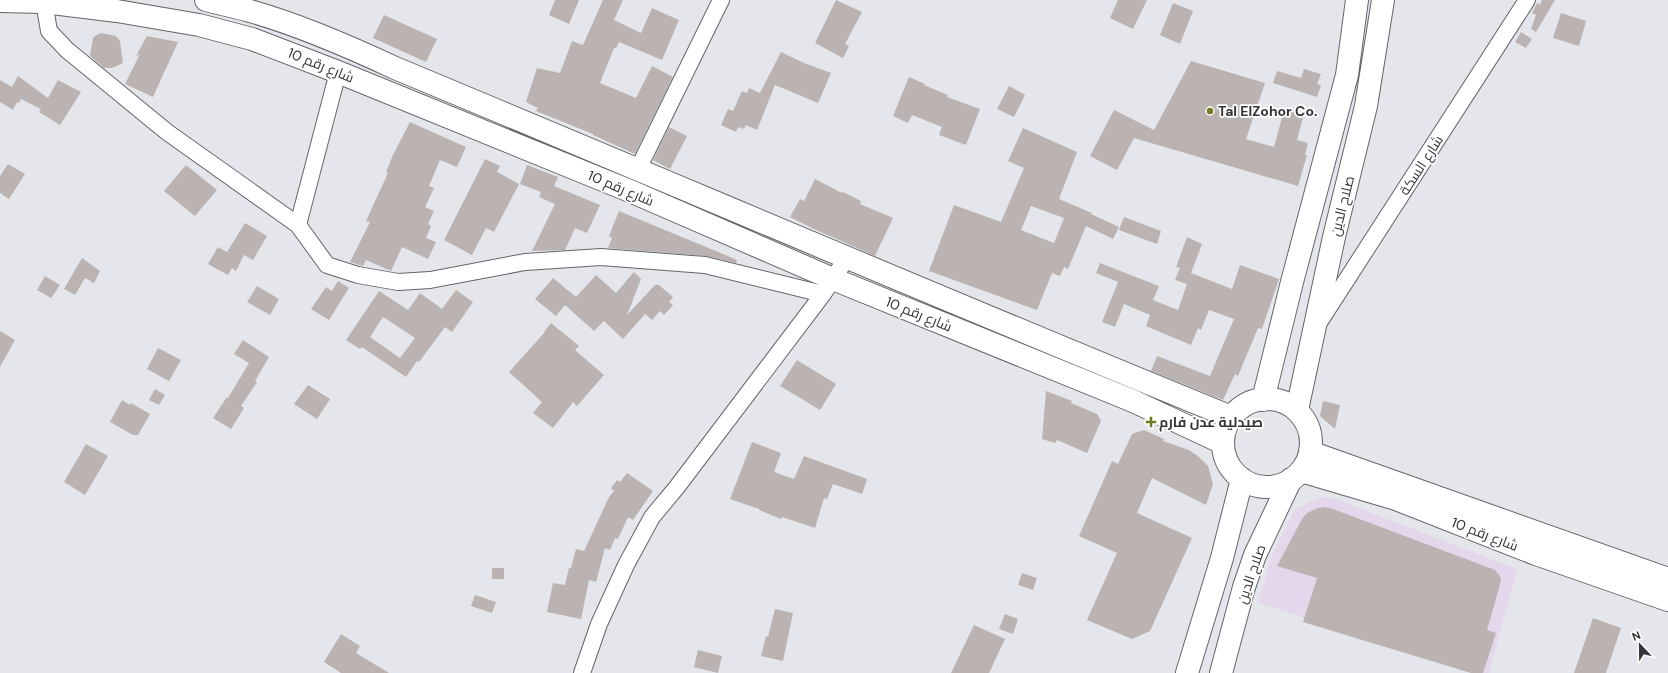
<svg xmlns="http://www.w3.org/2000/svg" width="1668" height="673" font-family="'DM Sans',Cairo,sans-serif">
<style>
.industrial{fill:#e4d7eb}
.building{fill:#bab3b1;fill-rule:evenodd}
.lines{fill:none;stroke-linecap:round;stroke-linejoin:round}
.minor-casing{stroke:#63656a;stroke-width:18}
.secondary-casing{stroke:#63656a;stroke-width:24}
.trunk-casing{stroke:#63656a;stroke-width:24}
.minor{stroke:#fff;stroke-width:16}
.secondary{stroke:#fff;stroke-width:22}
.trunk{stroke:#fff;stroke-width:22}
.poi-dot{fill:#747a23;stroke:#fff;stroke-width:1.5}
.labels{text-anchor:middle;dominant-baseline:central;stroke-width:3.5;stroke-linejoin:round;paint-order:stroke}
.street-label{font-size:14px;fill:#343437;stroke:#fff}
.poi-label{font-size:14px;font-weight:bold;fill:#343437;stroke:#fff;text-anchor:start}
</style>
<rect width="100%" height="100%" fill="#e4e6ec"/>
<!-- industrial -->
<path class="industrial" d="M 1320,497 L 1333,498 L 1517,569 L 1489,673 L 1480,673 L 1258,603 L 1272,556 L 1295,509 Z"/>
<!-- building -->
<path class="building" d="M 555,0 L 579,0 L 569,24 L 549,15 Z
M 603,0 L 623,0 L 614,20 L 641,33 L 652,8 L 679,20 L 662,60 L 619,42 L 616,48 L 614,48 L 600,83 L 636,98 L 652,66 L 673,77 L 635,154 L 593,135 L 593,134 L 536,111 L 538,108 L 526,102 L 537,68 L 560,73 L 572,41 L 583,45 Z
M 836,0 L 862,12 L 845,44 L 849,46 L 843,58 L 815,43 Z
M 1118,0 L 1147,0 L 1133,29 L 1110,18 Z
M 1542,0 L 1555,0 L 1536,32 L 1531,29 L 1536,15 L 1532,13 L 1537,3 L 1540,5 Z
M 1173,3 L 1193,11 L 1180,44 L 1160,35 Z
M 1561,13 L 1586,21 L 1579,46 L 1553,38 Z
M 384,15 L 437,39 L 426,62 L 373,38 Z
M 1521,32 L 1532,39 L 1526,48 L 1515,42 Z
M 101,33 L 116,36 L 120,41 L 123,63 L 112,68 L 104,68 L 90,56 L 93,38 L 95,36 Z
M 147,36 L 178,42 L 153,97 L 125,84 L 140,54 L 136,56 Z
M 781,52 L 804,63 L 831,73 L 818,103 L 775,85 L 757,130 L 746,125 L 744,129 L 738,127 L 736,132 L 721,125 L 728,109 L 733,111 L 742,91 L 747,93 L 749,88 L 760,93 Z
M 1191,61 L 1265,83 L 1246,139 L 1274,147 L 1284,110 L 1304,114 L 1297,140 L 1308,143 L 1305,155 L 1307,155 L 1298,186 L 1134,138 L 1117,170 L 1090,156 L 1114,110 L 1154,130 Z
M 1304,69 L 1321,74 L 1317,84 L 1321,85 L 1317,97 L 1273,83 L 1277,71 L 1301,78 Z
M 18,76 L 48,98 L 58,80 L 81,92 L 60,125 L 39,112 L 41,109 L 21,99 L 19,103 L 17,102 L 13,110 L 0,102 L 0,80 L 12,87 Z
M 909,77 L 925,84 L 924,85 L 948,95 L 947,97 L 980,109 L 966,145 L 939,135 L 942,127 L 912,115 L 908,123 L 893,116 Z
M 1009,86 L 1025,95 L 1014,117 L 997,109 Z
M 410,122 L 466,147 L 457,167 L 440,160 L 429,186 L 434,188 L 425,207 L 434,211 L 428,224 L 431,226 L 426,238 L 436,242 L 428,259 L 402,247 L 391,271 L 366,260 L 363,266 L 350,262 L 370,222 L 366,221 L 388,173 L 386,172 L 393,155 Z
M 669,127 L 687,136 L 670,169 L 653,160 Z
M 1023,128 L 1077,152 L 1059,199 L 1092,213 L 1091,214 L 1119,227 L 1113,239 L 1086,226 L 1068,269 L 1064,267 L 1060,276 L 1052,273 L 1037,310 L 929,271 L 954,205 L 1001,222 L 1024,168 L 1008,161 ZM 1031,206 L 1064,218 L 1054,243 L 1021,230 Z
M 485,159 L 500,166 L 497,172 L 519,184 L 494,232 L 486,228 L 472,255 L 444,240 Z
M 8,164 L 25,174 L 9,199 L 0,193 L 0,176 Z
M 186,165 L 217,190 L 195,216 L 164,191 Z
M 527,165 L 558,177 L 554,186 L 600,205 L 587,233 L 575,228 L 565,250 L 532,251 L 555,204 L 539,197 L 541,192 L 520,184 Z
M 815,179 L 842,193 L 843,192 L 861,201 L 860,204 L 893,218 L 875,256 L 814,229 L 790,217 L 800,199 L 804,201 Z
M 619,211 L 723,254 L 737,260 L 736,263 L 706,256 L 608,248 L 612,238 L 609,236 Z
M 1124,217 L 1161,231 L 1157,244 L 1119,230 Z
M 245,223 L 267,236 L 253,260 L 244,255 L 236,271 L 232,268 L 228,275 L 208,264 L 218,247 L 227,252 Z
M 1187,237 L 1202,244 L 1191,273 L 1232,289 L 1240,265 L 1279,279 L 1262,329 L 1258,328 L 1238,376 L 1235,374 L 1223,400 L 1151,371 L 1157,356 L 1210,376 L 1234,319 L 1209,310 L 1201,330 L 1198,328 L 1191,345 L 1146,326 L 1150,315 L 1124,304 L 1115,327 L 1102,322 L 1118,282 L 1096,273 L 1100,263 L 1159,286 L 1153,300 L 1178,310 L 1187,284 L 1175,280 L 1180,268 L 1176,267 Z
M 82,258 L 100,271 L 94,283 L 85,278 L 75,295 L 64,289 Z
M 634,272 L 641,279 L 627,315 L 655,285 L 659,285 L 673,297 L 669,302 L 673,305 L 664,315 L 660,311 L 652,320 L 645,314 L 623,339 L 604,321 L 594,331 L 565,305 L 556,316 L 535,299 L 553,278 L 576,297 L 596,275 L 616,293 Z
M 45,276 L 60,285 L 51,298 L 37,290 Z
M 338,281 L 349,288 L 329,320 L 311,309 L 326,287 L 332,291 Z
M 257,286 L 279,299 L 270,315 L 247,302 Z
M 456,290 L 473,302 L 452,332 L 445,327 L 419,362 L 417,361 L 406,377 L 362,347 L 360,349 L 346,340 L 379,291 L 408,310 L 420,293 L 442,309 ZM 383,317 L 415,338 L 400,358 L 370,337 Z
M 551,323 L 579,346 L 575,350 L 604,375 L 577,406 L 573,402 L 553,428 L 533,413 L 542,402 L 509,372 L 545,332 L 544,332 Z
M 0,331 L 15,340 L 0,367 Z
M 243,340 L 269,357 L 255,381 L 257,382 L 241,406 L 244,408 L 231,429 L 213,418 L 227,397 L 228,398 L 249,363 L 234,354 Z
M 158,348 L 181,360 L 169,381 L 147,369 Z
M 797,360 L 836,384 L 820,410 L 780,386 Z
M 308,385 L 330,399 L 317,419 L 294,404 Z
M 155,389 L 165,395 L 159,405 L 149,400 Z
M 1046,391 L 1072,401 L 1071,403 L 1097,414 L 1101,421 L 1087,453 L 1057,440 L 1055,443 L 1042,439 Z
M 122,400 L 130,405 L 131,403 L 150,414 L 138,435 L 133,435 L 110,422 Z
M 1323,401 L 1340,405 L 1335,429 L 1320,416 Z
M 1144,430 L 1164,439 L 1163,441 L 1189,450 L 1199,457 L 1208,466 L 1213,484 L 1206,505 L 1152,478 L 1137,513 L 1192,538 L 1150,631 L 1132,639 L 1087,620 L 1117,553 L 1079,536 L 1112,461 L 1118,464 L 1132,434 Z
M 752,442 L 781,453 L 774,472 L 794,479 L 804,456 L 867,479 L 862,494 L 833,484 L 827,499 L 824,498 L 815,528 L 782,517 L 781,519 L 759,510 L 759,509 L 730,499 Z
M 86,444 L 108,456 L 85,495 L 64,482 Z
M 627,473 L 653,491 L 633,520 L 628,517 L 618,539 L 615,538 L 610,550 L 605,548 L 596,582 L 589,580 L 581,619 L 547,612 L 553,583 L 565,585 L 569,568 L 571,568 L 576,549 L 584,551 L 609,497 L 614,491 L 611,488 L 617,480 L 620,482 Z
M 1325,507 L 1333,509 L 1495,570 L 1500,576 L 1501,581 L 1487,630 L 1496,633 L 1483,673 L 1471,673 L 1303,622 L 1317,578 L 1277,566 L 1302,519 L 1307,513 L 1318,508 Z
M 492,568 L 504,568 L 504,579 L 492,579 Z
M 1022,573 L 1037,578 L 1033,590 L 1018,585 Z
M 475,595 L 496,602 L 492,613 L 471,606 Z
M 775,609 L 793,613 L 783,661 L 761,656 L 766,636 L 768,637 Z
M 1005,614 L 1018,619 L 1013,634 L 999,629 Z
M 1593,618 L 1621,628 L 1606,673 L 1574,673 Z
M 974,625 L 1005,639 L 989,673 L 951,673 Z
M 341,634 L 360,646 L 356,653 L 389,673 L 341,673 L 324,662 Z
M 698,650 L 722,656 L 718,673 L 694,667 Z"/>
<g class="lines">
<defs>
<path id="minor" d="M 44,2 L 49,31 L 67,50 L 167,132 L 298,225 L 327,265 L 358,275 L 398,282 L 430,280 L 525,262 L 601,257 L 705,265 L 823,294
M 638,169 L 721,0
M 298,225 L 338,72
M 1320,321 L 1527,0
M 582,673 L 599,624 L 626,565 L 652,517 L 677,487 L 823,294 L 846,259"/>
<path id="secondary" d="M 206,0 C 221,4 236,7 250,11 C 300,25 348,46 395,68 C 674,184 951,303 1231,417
M 0,1 L 44,2 L 117,11 L 199,25 L 252,39 L 338,72 L 630,191 L 833,279 L 1133,401 L 1223,443
M 1310,452 L 1668,579
M 1301,471 L 1396,499 L 1536,554 L 1668,600"/>
<path id="trunk" d="M1223 443a44 44 0 1 1 88 0a44 44 0 1 1-88 0Z
M 1263,400 L 1292,282 L 1347,75 L 1357,0
M 1297,410 L 1334,237 L 1366,106 L 1383,0
M 1187,673 L 1222,558 L 1242,479
M 1221,673 L 1244,587 L 1255,555 L 1291,479"/>
</defs>
<!-- minor casing -->
<use href="#minor" class="minor-casing"/>
<!-- secondary casing -->
<use href="#secondary" class="secondary-casing"/>
<!-- trunk casing -->
<use href="#trunk" class="trunk-casing"/>
<!-- minor -->
<use href="#minor" class="minor"/>
<!-- secondary -->
<use href="#secondary" class="secondary"/>
<!-- trunk -->
<use href="#trunk" class="trunk"/>
</g>
<!-- markers -->
<g class="poi-dot">
<circle cx="1210" cy="111" r="4"/>
<path d="M1149 416h4v4h4v4h-4v4h-4v-4h-4v-4h4z"/>
</g>
<g class="labels">
<!-- street labels -->
<g class="street-label">
<text transform="translate(321 65) rotate(22)">شارع رقم 10</text>
<text transform="translate(1421 165) rotate(-57)">شارع السكة</text>
<text transform="translate(621 188) rotate(23)">شارع رقم 10</text>
<text transform="translate(1342 206) rotate(-76)">صلاح الدين</text>
<text transform="translate(919 314) rotate(22)">شارع رقم 10</text>
<text transform="translate(1485 534) rotate(21)">شارع رقم 10</text>
<text transform="translate(1251 574) rotate(-71)">صلاح الدين</text>
</g>
<!-- poi labels -->
<g class="poi-label">
<text x="1218" y="111">Tal ElZohor Co.</text>
<text x="1159" y="422">صيدلية عدن فارم</text>
</g>
</g>
<!-- north arrow -->
<g transform="translate(1640 645) rotate(338)" stroke="#ffffff" stroke-width="3" paint-order="stroke">
<path d="M0-3L7 15L0 10L-7 15Z" fill="#343437"/>
<text y="-6" font-size="11" font-weight="bold" text-anchor="middle" fill="#343437">N</text>
</g>
</svg>
